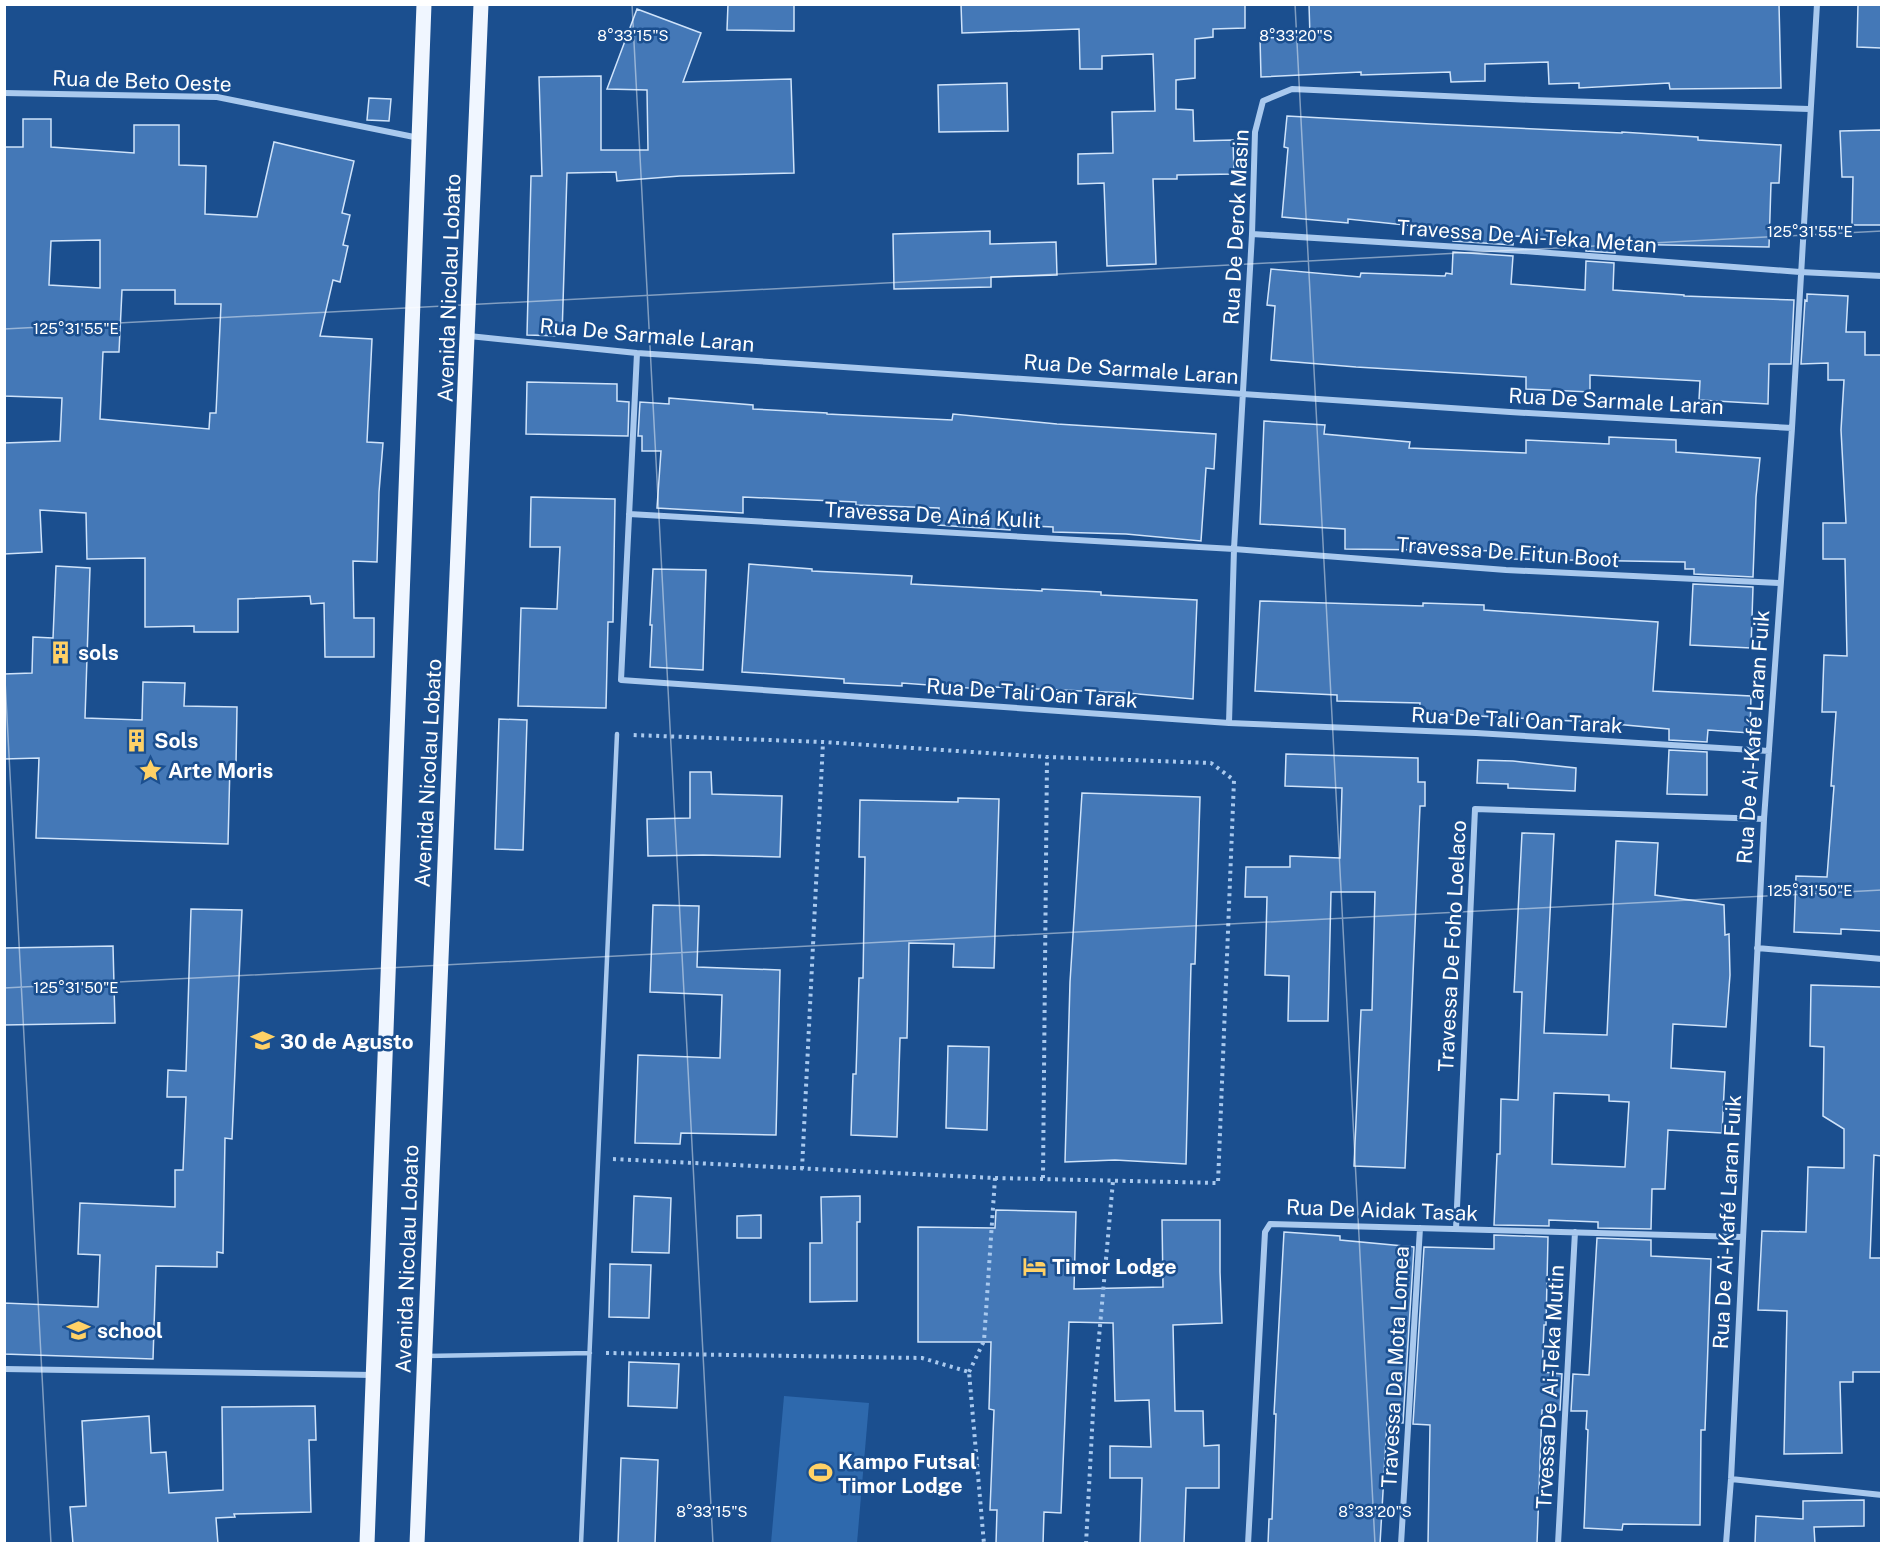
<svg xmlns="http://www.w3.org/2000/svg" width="1886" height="1548" font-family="'Public Sans',sans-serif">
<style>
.green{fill:#2e69ad}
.building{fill:#4478b7;stroke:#cfe3fa;stroke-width:1.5;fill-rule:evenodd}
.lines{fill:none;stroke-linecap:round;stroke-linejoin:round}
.path{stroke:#a9c9ee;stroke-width:4;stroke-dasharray:3 4.5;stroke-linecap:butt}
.lane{stroke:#a9c9ee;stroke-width:4.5}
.street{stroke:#a9c9ee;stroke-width:6}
.primary{stroke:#f0f6ff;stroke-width:15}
.ticks{fill:none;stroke:#fff;stroke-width:1.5;stroke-opacity:0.45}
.labels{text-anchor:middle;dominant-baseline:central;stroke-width:5;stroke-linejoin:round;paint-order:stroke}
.street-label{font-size:21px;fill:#fff;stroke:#1b4f8f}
.poi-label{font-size:21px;font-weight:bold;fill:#fff;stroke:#1b4f8f;text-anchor:start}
.ticks-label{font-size:15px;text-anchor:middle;fill:#fff;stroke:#1b4f8f;stroke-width:5;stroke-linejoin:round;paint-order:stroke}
</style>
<rect width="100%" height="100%" fill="#1b4f8f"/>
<!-- green -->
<path class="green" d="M 784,1396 L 869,1403 L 857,1543 L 771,1543 Z"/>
<!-- building -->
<path class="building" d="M 728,4 L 794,4 L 794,31 L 727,30 Z
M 961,4 L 1245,4 L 1245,28 L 1213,29 L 1213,37 L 1195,39 L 1195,78 L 1176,80 L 1176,109 L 1193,110 L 1194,141 L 1233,140 L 1234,174 L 1177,175 L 1177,179 L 1153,179 L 1156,264 L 1107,266 L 1104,183 L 1078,184 L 1078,154 L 1113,153 L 1112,112 L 1155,111 L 1153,54 L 1102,56 L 1102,69 L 1080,69 L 1079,29 L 962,33 Z
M 1309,4 L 1779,4 L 1781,88 L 1670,89 L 1669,83 L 1579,88 L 1579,83 L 1549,84 L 1548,62 L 1485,64 L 1485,81 L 1451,82 L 1450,72 L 1361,75 L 1361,72 L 1261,77 L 1260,38 L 1310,37 Z
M 1858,4 L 1881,4 L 1881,48 L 1857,47 Z
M 637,9 L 701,33 L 683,82 L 791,79 L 794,173 L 680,176 L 617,181 L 616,172 L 567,173 L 562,336 L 527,335 L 531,176 L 542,176 L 539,77 L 601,76 L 601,150 L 648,150 L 647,90 L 607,89 Z
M 1007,83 L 1008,131 L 939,132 L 938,85 Z
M 369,98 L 391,99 L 389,121 L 367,120 Z
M 1287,116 L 1431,124 L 1622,133 L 1622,132 L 1698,137 L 1698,140 L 1781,145 L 1779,183 L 1771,183 L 1769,247 L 1615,244 L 1615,253 L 1586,251 L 1587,238 L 1514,236 L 1513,245 L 1453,241 L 1453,230 L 1348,219 L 1348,223 L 1282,217 L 1288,148 L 1284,147 Z
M 23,119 L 51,119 L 51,147 L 134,153 L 134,125 L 179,125 L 179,165 L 206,166 L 205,214 L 257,217 L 274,142 L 354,161 L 342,213 L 350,215 L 343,245 L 348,246 L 340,282 L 333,280 L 320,336 L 372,339 L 367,442 L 383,443 L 379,492 L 377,562 L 353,561 L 354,618 L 374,618 L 374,657 L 325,657 L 324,603 L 311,604 L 310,596 L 238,599 L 238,632 L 194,632 L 194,626 L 145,627 L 145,558 L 87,559 L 86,513 L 40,510 L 42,552 L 4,554 L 4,443 L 60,441 L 62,398 L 4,396 L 4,147 L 23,147 ZM 100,240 L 100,288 L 49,285 L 51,241 ZM 122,290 L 175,290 L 175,304 L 221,304 L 216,413 L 210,413 L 209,429 L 100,419 L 103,352 L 119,352 Z
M 1881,130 L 1881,225 L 1852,225 L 1853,177 L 1842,177 L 1840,131 Z
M 990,231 L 990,244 L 1056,242 L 1057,275 L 991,277 L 991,287 L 894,289 L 893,234 Z
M 1453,252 L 1513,256 L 1511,284 L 1585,290 L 1586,261 L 1614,263 L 1613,290 L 1684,295 L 1684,296 L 1794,300 L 1791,364 L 1769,364 L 1768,404 L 1699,400 L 1700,381 L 1590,375 L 1590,392 L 1526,389 L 1526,377 L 1356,367 L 1271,360 L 1275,306 L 1267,305 L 1271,269 L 1360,277 L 1361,273 L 1445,276 L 1446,273 L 1452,274 Z
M 1807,294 L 1848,296 L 1846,332 L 1865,332 L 1865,355 L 1881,355 L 1881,931 L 1841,929 L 1841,934 L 1794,932 L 1796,876 L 1827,877 L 1834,786 L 1831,786 L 1836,712 L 1822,712 L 1824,655 L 1847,656 L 1845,559 L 1823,559 L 1823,523 L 1846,523 L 1841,430 L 1844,380 L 1828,380 L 1828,363 L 1801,364 L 1805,300 L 1807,301 Z
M 527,382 L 617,384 L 617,401 L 629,402 L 628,436 L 526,434 Z
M 669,398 L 753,405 L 753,409 L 827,413 L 827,414 L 952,420 L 953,414 L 1057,424 L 1216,434 L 1214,469 L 1206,468 L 1201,541 L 1126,534 L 1053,532 L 1053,527 L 1010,525 L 1010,530 L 938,525 L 939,508 L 856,505 L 856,502 L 743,497 L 743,513 L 657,508 L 661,451 L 642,451 L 642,436 L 638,436 L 640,402 L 669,404 Z
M 1264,421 L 1325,425 L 1324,434 L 1410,442 L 1409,448 L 1526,453 L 1526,440 L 1609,444 L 1609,437 L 1676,440 L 1676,452 L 1760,458 L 1756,497 L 1753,577 L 1694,574 L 1694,569 L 1685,569 L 1685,562 L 1511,559 L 1511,551 L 1345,549 L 1345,529 L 1260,524 Z
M 531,497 L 615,499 L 613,622 L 608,622 L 606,708 L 518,706 L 521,608 L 557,609 L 560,547 L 530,547 Z
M 749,564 L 812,569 L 812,571 L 912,576 L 911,584 L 1042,591 L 1042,589 L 1101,592 L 1101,595 L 1197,600 L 1193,699 L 1127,693 L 995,687 L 995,690 L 902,683 L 902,686 L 844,683 L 844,679 L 742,672 Z
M 56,566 L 90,568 L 85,718 L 142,720 L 143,682 L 185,683 L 184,706 L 237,707 L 236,764 L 230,764 L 228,844 L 36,838 L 39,758 L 4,759 L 4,674 L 32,673 L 33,637 L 53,638 Z
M 653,569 L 706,570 L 703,670 L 650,667 L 652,625 L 650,625 Z
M 1693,584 L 1753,587 L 1751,648 L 1690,645 Z
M 1260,601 L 1423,606 L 1423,603 L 1484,605 L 1484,610 L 1658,622 L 1653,691 L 1751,696 L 1750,733 L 1708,730 L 1707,742 L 1669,740 L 1669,729 L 1592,722 L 1419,713 L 1420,703 L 1337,701 L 1337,695 L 1255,691 Z
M 499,719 L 527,720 L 523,850 L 495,849 Z
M 1669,750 L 1707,752 L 1707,795 L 1667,794 Z
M 1286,754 L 1418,758 L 1418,782 L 1425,782 L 1425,806 L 1420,806 L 1405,1168 L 1354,1166 L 1361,1010 L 1372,1010 L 1375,892 L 1331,892 L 1328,1021 L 1288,1021 L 1289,976 L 1265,975 L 1267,897 L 1245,897 L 1246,867 L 1290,867 L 1290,856 L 1340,858 L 1342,788 L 1285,786 Z
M 1478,760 L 1513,761 L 1576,768 L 1575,791 L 1508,788 L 1508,784 L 1477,783 Z
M 690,772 L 711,772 L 712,794 L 782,796 L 780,857 L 703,855 L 648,856 L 647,819 L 690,818 Z
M 1082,793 L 1200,797 L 1195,964 L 1191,964 L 1186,1164 L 1115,1160 L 1065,1162 L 1070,982 Z
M 958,798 L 999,799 L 994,968 L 953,967 L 954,944 L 909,943 L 907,1038 L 900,1038 L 897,1137 L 851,1135 L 853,1074 L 856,1074 L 859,978 L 863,978 L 865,857 L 859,857 L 860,800 L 958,802 Z
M 1522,833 L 1554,834 L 1544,1033 L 1607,1035 L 1616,841 L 1658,843 L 1655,895 L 1724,905 L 1725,935 L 1729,934 L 1730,975 L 1726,1027 L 1673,1024 L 1671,1068 L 1725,1072 L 1722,1133 L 1668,1130 L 1665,1189 L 1652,1189 L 1651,1229 L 1598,1228 L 1598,1222 L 1549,1220 L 1549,1226 L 1494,1225 L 1497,1154 L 1500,1154 L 1501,1099 L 1518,1100 L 1522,992 L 1514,992 ZM 1554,1093 L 1609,1095 L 1609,1101 L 1629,1102 L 1625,1167 L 1552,1164 Z
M 653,905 L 699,906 L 697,967 L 780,970 L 776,1135 L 681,1133 L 680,1144 L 635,1143 L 638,1055 L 720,1058 L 722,995 L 650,992 Z
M 191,909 L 242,910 L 232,1139 L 225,1138 L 223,1253 L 217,1252 L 217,1267 L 156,1266 L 153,1359 L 4,1354 L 4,1303 L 98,1307 L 100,1255 L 78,1254 L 80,1203 L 175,1207 L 175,1170 L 183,1170 L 186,1097 L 167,1097 L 168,1070 L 186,1071 Z
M 113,946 L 115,1023 L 4,1025 L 4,948 Z
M 1811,985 L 1881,987 L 1881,1156 L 1874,1155 L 1870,1258 L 1881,1258 L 1881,1372 L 1853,1372 L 1853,1382 L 1840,1382 L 1842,1453 L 1784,1454 L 1787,1311 L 1758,1310 L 1762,1231 L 1806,1232 L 1808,1167 L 1844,1168 L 1844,1129 L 1823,1116 L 1824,1047 L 1810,1046 Z
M 948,1046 L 989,1047 L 987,1130 L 946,1128 Z
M 634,1196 L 671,1198 L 669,1253 L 632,1252 Z
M 860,1196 L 860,1222 L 857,1222 L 857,1301 L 810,1302 L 810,1243 L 822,1243 L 821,1197 Z
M 996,1210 L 1076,1212 L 1074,1289 L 1163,1287 L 1162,1220 L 1220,1220 L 1220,1272 L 1222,1323 L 1173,1325 L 1175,1411 L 1203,1411 L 1204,1446 L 1219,1445 L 1219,1488 L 1186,1488 L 1184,1544 L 1140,1544 L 1142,1478 L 1110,1478 L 1110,1446 L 1151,1447 L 1149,1400 L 1115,1401 L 1113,1323 L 1069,1322 L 1061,1513 L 1044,1512 L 1043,1544 L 996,1544 L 997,1510 L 990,1510 L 994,1410 L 989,1409 L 991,1342 L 918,1342 L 918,1227 L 995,1228 Z
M 761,1215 L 761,1238 L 737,1238 L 737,1216 Z
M 1284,1232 L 1340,1236 L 1340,1240 L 1414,1247 L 1403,1423 L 1387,1422 L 1380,1544 L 1268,1544 L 1269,1519 L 1272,1519 L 1276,1414 L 1274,1414 Z
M 1494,1235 L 1548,1237 L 1546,1325 L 1544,1325 L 1542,1372 L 1562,1374 L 1560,1410 L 1542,1410 L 1537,1544 L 1428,1544 L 1430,1425 L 1413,1424 L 1424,1247 L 1494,1249 Z
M 1597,1238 L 1651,1240 L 1651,1256 L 1711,1259 L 1705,1430 L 1701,1430 L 1700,1525 L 1623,1524 L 1622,1530 L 1584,1528 L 1588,1430 L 1586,1429 L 1587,1411 L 1571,1411 L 1573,1374 L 1589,1375 Z
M 610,1264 L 651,1265 L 649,1318 L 609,1317 Z
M 629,1362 L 679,1364 L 677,1408 L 628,1406 Z
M 315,1406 L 316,1440 L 309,1440 L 311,1512 L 234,1514 L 235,1517 L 216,1518 L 218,1544 L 73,1544 L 70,1507 L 86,1506 L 82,1421 L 149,1416 L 151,1453 L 166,1452 L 169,1493 L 223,1490 L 222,1407 Z
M 621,1458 L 658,1460 L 655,1544 L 618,1544 Z
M 1864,1500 L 1864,1526 L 1814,1527 L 1815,1544 L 1755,1544 L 1756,1516 L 1803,1519 L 1803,1501 Z"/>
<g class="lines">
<!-- path -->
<path class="path" d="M 613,1159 L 995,1178 L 1218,1183 L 1234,780 L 1211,763 L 1047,757 L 823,742 L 633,735
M 802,1169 L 823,742
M 1043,1178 L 1047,757
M 606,1353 L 922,1358 L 969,1372 L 984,1544
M 969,1372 L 984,1341 L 995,1178
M 1086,1544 L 1094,1393 L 1113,1181"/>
<!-- lane -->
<path class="lane" d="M 426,1356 L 590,1353
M 581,1544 L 617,734"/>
<!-- street -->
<path class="street" d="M 4,93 L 217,97 L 419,138
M 1252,234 L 1523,251 L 1800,272 L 1882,276
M 469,336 L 637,353 L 1510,412 L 1792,428
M 637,353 L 621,680 L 1229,723 L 1476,733 L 1769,751
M 629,514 L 1234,549 L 1506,570 L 1779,583
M 1229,723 L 1234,549 L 1252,234 L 1255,132 L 1263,101 L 1292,89 L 1533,100 L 1809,109
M 1757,948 L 1882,959
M 1456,1229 L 1475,809 L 1764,819
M 4,1369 L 373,1375
M 1731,1479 L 1882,1495
M 1248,1544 L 1265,1232 L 1270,1224 L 1742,1237
M 1401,1544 L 1420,1228
M 1558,1544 L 1575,1232
M 1726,1544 L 1731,1479 L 1764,819 L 1792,428 L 1817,4"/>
<!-- primary -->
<path class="primary" d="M 367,1544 L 424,4
M 417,1544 C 435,1030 462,518 481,4"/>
</g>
<!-- ticks -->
<path class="ticks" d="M 632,4 L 713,1544M 1295,4 L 1375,1544M 4,329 L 1882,231M 4,661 L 51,1544M 4,988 L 1882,890"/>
<!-- icons -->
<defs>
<symbol id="building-bare" viewBox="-9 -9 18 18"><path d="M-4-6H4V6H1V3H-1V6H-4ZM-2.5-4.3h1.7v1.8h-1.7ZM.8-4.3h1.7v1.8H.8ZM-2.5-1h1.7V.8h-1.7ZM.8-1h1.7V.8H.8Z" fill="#ffd166" stroke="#1b4f8f" stroke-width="2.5" paint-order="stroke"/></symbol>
<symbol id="sight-bare" viewBox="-9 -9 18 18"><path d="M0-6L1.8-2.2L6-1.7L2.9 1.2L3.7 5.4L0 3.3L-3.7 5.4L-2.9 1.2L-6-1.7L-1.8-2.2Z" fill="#ffd166" stroke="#1b4f8f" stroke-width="2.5" paint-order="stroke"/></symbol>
<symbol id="school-bare" viewBox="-9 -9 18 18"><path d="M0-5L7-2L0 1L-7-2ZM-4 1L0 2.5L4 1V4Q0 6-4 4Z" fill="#ffd166" stroke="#1b4f8f" stroke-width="2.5" paint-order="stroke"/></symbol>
<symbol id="hotel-bare" viewBox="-9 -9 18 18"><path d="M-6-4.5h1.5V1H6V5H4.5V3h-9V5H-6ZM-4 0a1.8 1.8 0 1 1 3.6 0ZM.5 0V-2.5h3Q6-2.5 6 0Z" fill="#ffd166" stroke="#1b4f8f" stroke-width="2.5" paint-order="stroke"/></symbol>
<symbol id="stadium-bare" viewBox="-9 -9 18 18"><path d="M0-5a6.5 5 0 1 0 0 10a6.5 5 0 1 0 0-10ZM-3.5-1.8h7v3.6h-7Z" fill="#ffd166" stroke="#1b4f8f" stroke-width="2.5" paint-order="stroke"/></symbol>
</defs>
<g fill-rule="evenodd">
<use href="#building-bare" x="44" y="636" width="33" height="33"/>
<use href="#building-bare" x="120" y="724" width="33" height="33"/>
<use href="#sight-bare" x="134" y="754" width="33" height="33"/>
<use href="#school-bare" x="246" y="1024" width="33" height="33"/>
<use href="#hotel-bare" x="1018" y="1250" width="33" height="33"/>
<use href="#school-bare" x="62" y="1314" width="33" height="33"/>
<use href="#stadium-bare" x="804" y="1456" width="33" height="33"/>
</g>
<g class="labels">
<!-- street labels -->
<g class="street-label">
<text transform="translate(142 81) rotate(2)">Rua de Beto Oeste</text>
<text transform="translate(1236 227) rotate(-87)">Rua De Derok Masin</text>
<text transform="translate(1527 236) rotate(4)">Travessa De Ai-Teka Metan</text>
<text transform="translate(449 288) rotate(-88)">Avenida Nicolau Lobato</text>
<text transform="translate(647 335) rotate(5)">Rua De Sarmale Laran</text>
<text transform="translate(1131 369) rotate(4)">Rua De Sarmale Laran</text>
<text transform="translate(1616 401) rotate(3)">Rua De Sarmale Laran</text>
<text transform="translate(933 515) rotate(3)">Travessa De Ainá Kulit</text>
<text transform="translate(1508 552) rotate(4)">Travessa De Fitun Boot</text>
<text transform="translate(1032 693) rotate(4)">Rua De Tali Oan Tarak</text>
<text transform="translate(1517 720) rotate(3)">Rua De Tali Oan Tarak</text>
<text transform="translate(1753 737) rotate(-86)">Rua De Ai-Kafé Laran Fuik</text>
<text transform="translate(428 773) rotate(-87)">Avenida Nicolau Lobato</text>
<text transform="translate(1452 946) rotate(-87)">Travessa De Foho Loelaco</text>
<text transform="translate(1382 1210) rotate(2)">Rua De Aidak Tasak</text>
<text transform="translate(1727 1222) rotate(-87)">Rua De Ai-Kafé Laran Fuik</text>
<text transform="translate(407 1259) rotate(-88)">Avenida Nicolau Lobato</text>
<text transform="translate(1395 1367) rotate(-87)">Travessa Da Mota Lomea</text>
<text transform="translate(1550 1387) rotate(-87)">Trvessa De Ai-Teka Mutin</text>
</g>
<!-- poi labels -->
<g class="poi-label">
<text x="78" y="652">sols</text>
<text x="154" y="740">Sols</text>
<text x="168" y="770">Arte Moris</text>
<text x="280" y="1041">30 de Agusto</text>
<text x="1052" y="1266">Timor Lodge</text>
<text x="97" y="1330">school</text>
<text x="838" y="1461">Kampo Futsal<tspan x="838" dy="24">Timor Lodge</tspan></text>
</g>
</g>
<g class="ticks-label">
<text x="633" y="41">8°33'15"S</text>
<text x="1296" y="41">8°33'20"S</text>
<text x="1810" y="237">125°31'55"E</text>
<text x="76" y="334">125°31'55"E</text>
<text x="1810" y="896">125°31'50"E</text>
<text x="76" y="993">125°31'50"E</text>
<text x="712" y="1517">8°33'15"S</text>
<text x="1375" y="1517">8°33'20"S</text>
</g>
<!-- border -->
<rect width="1886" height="1548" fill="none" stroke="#ffffff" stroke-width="12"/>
</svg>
